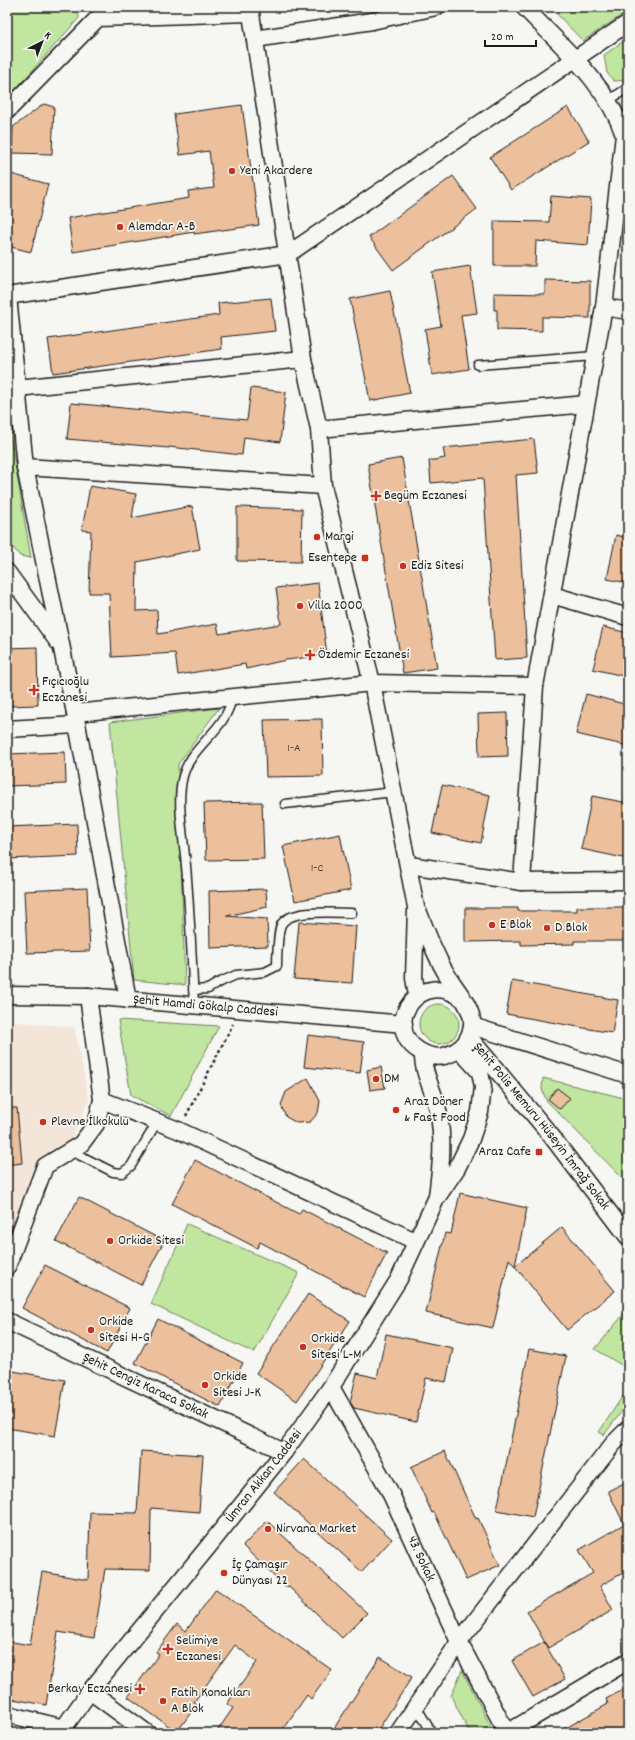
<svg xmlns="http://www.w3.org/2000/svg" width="635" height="1740" font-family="Dekko,sans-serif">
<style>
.built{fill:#f3e6d8}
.green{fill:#c1e6a0;stroke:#6e815e}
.building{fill:#ecc09c;stroke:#1c1c1c}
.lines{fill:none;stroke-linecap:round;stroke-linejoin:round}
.lane-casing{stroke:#1c1c1c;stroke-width:11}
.street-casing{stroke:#1c1c1c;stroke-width:19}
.path{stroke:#1c1c1c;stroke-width:2.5;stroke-dasharray:3 3;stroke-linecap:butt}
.lane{stroke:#f6f6f2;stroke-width:8}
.street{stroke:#f6f6f2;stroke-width:16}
.poi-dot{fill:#c8321e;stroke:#f6f6f2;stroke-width:1.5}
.labels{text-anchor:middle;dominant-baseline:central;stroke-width:3.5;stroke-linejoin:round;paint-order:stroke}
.number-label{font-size:12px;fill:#50453c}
.poi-label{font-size:14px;fill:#1c1c1c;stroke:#f6f6f2;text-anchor:start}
.street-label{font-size:14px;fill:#1c1c1c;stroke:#f6f6f2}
</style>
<rect width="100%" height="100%" fill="#f6f6f2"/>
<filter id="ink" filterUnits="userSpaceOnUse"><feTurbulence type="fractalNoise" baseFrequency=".025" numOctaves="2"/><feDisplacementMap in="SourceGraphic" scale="8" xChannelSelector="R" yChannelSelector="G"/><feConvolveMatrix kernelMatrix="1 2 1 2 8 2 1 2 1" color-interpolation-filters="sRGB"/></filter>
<g filter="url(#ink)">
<!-- built -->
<path class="built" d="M 7,1021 L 74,1027 L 89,1100 L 69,1144 L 42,1156 L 7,1245 Z"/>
<!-- green -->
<path class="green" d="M 9,7 L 78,7 L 79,18 L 7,99 L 7,14 Z
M 550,7 L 628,7 L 628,11 L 583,41 Z
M 628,38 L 628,80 L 614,81 L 607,73 L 604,55 Z
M 7,417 L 31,558 L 20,556 L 7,540 Z
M 219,708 L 178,764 L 185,985 L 134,980 L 110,722 Z
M419 1024a20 20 0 1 1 40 0a20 20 0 1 1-40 0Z
M 118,1020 L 219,1026 L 171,1116 L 131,1095 Z
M 543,1078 L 628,1099 L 628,1184 L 546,1100 L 542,1089 Z
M 187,1224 L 299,1273 L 254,1353 L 151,1304 Z
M 628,1309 L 628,1369 L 595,1349 Z
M 628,1388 L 628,1403 L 604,1435 L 599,1432 Z
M 462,1670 L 494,1733 L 470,1733 L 451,1696 Z"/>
<!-- building -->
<path class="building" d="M 44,104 L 54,107 L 52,154 L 12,153 L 13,127 Z
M 242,105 L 259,225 L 194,234 L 194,232 L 73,252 L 68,218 L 189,198 L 188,191 L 214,188 L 209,151 L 180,155 L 174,114 Z
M 568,107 L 589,141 L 511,190 L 490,157 Z
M 7,173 L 48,184 L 31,252 L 7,246 Z
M 453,176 L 477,209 L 393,270 L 369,237 Z
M 551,196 L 591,199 L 588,245 L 536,241 L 535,266 L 494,266 L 494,221 L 549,222 Z
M 470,266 L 477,313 L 461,315 L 469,369 L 432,375 L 425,329 L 441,326 L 432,272 Z
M 545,280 L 590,281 L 590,318 L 542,317 L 542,331 L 497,330 L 497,310 L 494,310 L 494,293 L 545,294 Z
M 390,291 L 410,393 L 370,401 L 350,299 Z
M 271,298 L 275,331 L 221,337 L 222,349 L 53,373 L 48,339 L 219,315 L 218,303 Z
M 251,388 L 286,392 L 280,442 L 244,437 L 242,455 L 169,447 L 169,448 L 67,439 L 71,403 L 247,420 Z
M 534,439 L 538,473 L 516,475 L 527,658 L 495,660 L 483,478 L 431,483 L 429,461 L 445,458 L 443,448 Z
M 402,458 L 437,668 L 403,673 L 368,464 Z
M 90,486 L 136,494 L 132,518 L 192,506 L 200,549 L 137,562 L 136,611 L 157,610 L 158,634 L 217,624 L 219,634 L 281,624 L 276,588 L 318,583 L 327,655 L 286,660 L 246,669 L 245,664 L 178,675 L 175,653 L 112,657 L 109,593 L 89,593 L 91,531 L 82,530 Z
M 237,507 L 302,509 L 301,562 L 237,561 Z
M 616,535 L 628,538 L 628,583 L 607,579 Z
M 603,627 L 628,633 L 628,677 L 593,669 Z
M 37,647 L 38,705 L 7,706 L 7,648 Z
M 586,694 L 628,705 L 628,746 L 576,734 Z
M 507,713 L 508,756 L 479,757 L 478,714 Z
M 322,719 L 323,776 L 266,777 L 264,720 Z
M 65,752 L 66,784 L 7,786 L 7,754 Z
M 442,785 L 490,795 L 481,843 L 432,833 Z
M 592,796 L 628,803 L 628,859 L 581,849 Z
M 262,802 L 264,859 L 206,860 L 204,803 Z
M 77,824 L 78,856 L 7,859 L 7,827 Z
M 340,834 L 351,890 L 295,901 L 283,846 Z
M 87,888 L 90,951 L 27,953 L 24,891 Z
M 266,889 L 267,907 L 226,916 L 267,919 L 268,946 L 210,948 L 209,891 Z
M 577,907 L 628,907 L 628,941 L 574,941 L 574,944 L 521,945 L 521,941 L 465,942 L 465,908 L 518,908 L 518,911 L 577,911 Z
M 299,922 L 356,926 L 352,983 L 294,979 Z
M 512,981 L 618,1000 L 612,1033 L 506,1014 Z
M 308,1035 L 364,1042 L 360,1073 L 304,1067 Z
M 381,1067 L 385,1088 L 370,1090 L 367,1070 Z
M 308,1078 L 320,1101 L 318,1113 L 310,1122 L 297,1123 L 286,1117 L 281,1105 L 286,1092 Z
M 557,1088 L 570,1098 L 560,1109 L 548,1099 Z
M 7,1108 L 17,1108 L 22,1163 L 7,1165 Z
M 195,1160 L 299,1214 L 302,1209 L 387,1253 L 364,1297 L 260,1242 L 257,1248 L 172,1204 Z
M 460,1193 L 527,1208 L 515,1266 L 562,1227 L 615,1291 L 567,1330 L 509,1259 L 493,1328 L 426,1313 L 445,1233 L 451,1234 Z
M 79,1197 L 164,1241 L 141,1285 L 56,1241 Z
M 45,1265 L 130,1308 L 107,1353 L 22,1308 Z
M 308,1294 L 350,1321 L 297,1401 L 256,1373 Z
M 158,1319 L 243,1363 L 220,1407 L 135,1363 Z
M 386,1334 L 453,1348 L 446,1382 L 426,1378 L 416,1422 L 354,1408 L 350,1402 L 357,1373 L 377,1378 Z
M 529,1349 L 566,1356 L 533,1517 L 497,1510 Z
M 7,1370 L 65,1380 L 55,1436 L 7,1428 Z
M 141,1451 L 203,1455 L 199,1512 L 151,1508 L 150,1570 L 105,1569 L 94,1638 L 58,1632 L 46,1705 L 7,1698 L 7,1641 L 30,1645 L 42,1572 L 88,1580 L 90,1512 L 137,1513 Z
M 445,1451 L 476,1519 L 478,1518 L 500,1565 L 466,1580 L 434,1512 L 432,1513 L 411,1467 Z
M 304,1459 L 392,1539 L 362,1572 L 274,1492 Z
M 628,1481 L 628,1570 L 600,1586 L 613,1610 L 548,1648 L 527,1611 L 593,1573 L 579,1550 L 624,1524 L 608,1491 Z
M 267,1521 L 367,1613 L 342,1638 L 288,1586 L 286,1588 L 243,1546 Z
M 216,1589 L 332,1670 L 311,1699 L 307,1695 L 280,1733 L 216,1733 L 233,1708 L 227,1704 L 257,1662 L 235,1645 L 194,1702 L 197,1704 L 177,1732 L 128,1697 L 159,1654 L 156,1652 L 177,1624 L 186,1631 Z
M 544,1642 L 565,1679 L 533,1697 L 512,1661 Z
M 380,1657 L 412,1677 L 376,1733 L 331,1733 Z
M 628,1687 L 628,1733 L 557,1733 L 608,1704 L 606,1699 Z"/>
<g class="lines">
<defs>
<path id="lane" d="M 609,100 L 628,88
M 478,365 L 595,356
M 285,804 L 394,792
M 193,990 L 208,989 L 218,983 L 236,975 L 265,972 L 277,966 C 277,957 278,932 281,925 C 289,908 336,913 352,913
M 194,1006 C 192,959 190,913 186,866 C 184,839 176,802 183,776 C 191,745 227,730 232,697
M 71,1151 L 113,1172 L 122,1173 L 131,1166 L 157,1122
M 416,1706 L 432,1733"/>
<g id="street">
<path d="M 250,7 L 303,359 L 319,429 L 323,486 L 372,683 L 416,907 L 414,978 L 417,995"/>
<path d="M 255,39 L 372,21 L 436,7"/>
<path d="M 7,111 L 98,18 L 250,13"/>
<path d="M 7,296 L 288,254 L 628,23"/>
<path d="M 8,296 L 25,467 L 75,713 L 128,1000"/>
<path d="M 604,307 L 628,311"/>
<path d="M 17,388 L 303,359"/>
<path d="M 319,429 L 586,404"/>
<path d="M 25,467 L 323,486"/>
<path d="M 7,572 L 58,642"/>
<path d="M 552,595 L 628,617"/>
<path d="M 75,713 L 372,683 L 535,686"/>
<path d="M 7,729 L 77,725"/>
<path d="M 409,865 L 522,882 L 628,881"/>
<path d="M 522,882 L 535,686 L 604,307 L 624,135 C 607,83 560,45 524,7"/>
<path d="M 419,913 C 427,933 435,955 446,973 C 454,987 467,1000 471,1015 C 473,1022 472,1030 469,1036 C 465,1047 455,1053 444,1056 C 435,1058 426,1055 418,1050 C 380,1025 422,965 464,1000"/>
<path id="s1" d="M 7,995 L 88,996 L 404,1024"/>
<path d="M 472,1026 L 628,1075"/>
<path id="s2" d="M 469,1037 L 549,1133 L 628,1237"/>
<path d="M 423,1053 C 422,1072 434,1091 438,1110 C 444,1139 441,1166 437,1196"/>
<path d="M 102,1100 L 178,1130 L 415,1241"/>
<path d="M 7,1267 L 45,1166 L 81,1144 L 96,1124 L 102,1100 L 88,996"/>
<path id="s3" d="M 7,1321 L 284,1452"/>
<path id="s4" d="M 331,1387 L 389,1490 L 459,1642 L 507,1733"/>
<path d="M 90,1691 L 147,1733"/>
<path d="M 7,1714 L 64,1728"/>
<path id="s5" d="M 60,1733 L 90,1691 L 208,1547 L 284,1452 L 331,1387 L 399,1279 L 436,1199 L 457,1168 L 471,1139 L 480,1112 L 483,1087 L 480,1072 L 459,1049"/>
<path d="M 398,1733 L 459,1642 L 613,1444 L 628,1429"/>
<path d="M 507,1733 L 628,1661"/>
</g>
</defs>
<!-- lane casing -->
<use href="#lane" class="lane-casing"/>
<!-- street casing -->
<use href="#street" class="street-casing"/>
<!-- path -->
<path class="path" d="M 186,1116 L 233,1024"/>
<!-- lane -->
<use href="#lane" class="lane"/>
<!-- street -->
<use href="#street" class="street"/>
</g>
</g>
<!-- markers -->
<g class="poi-dot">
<circle cx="232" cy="171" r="4"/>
<circle cx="120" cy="227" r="4"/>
<path d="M374 490h4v4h4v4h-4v4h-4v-4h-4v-4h4z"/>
<circle cx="317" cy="537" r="4"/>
<rect x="361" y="554" width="8" height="8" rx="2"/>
<circle cx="403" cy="566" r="4"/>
<circle cx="300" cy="606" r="4"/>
<path d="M308 649h4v4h4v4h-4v4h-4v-4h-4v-4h4z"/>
<path d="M32 684h4v4h4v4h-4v4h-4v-4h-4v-4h4z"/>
<circle cx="492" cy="925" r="4"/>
<circle cx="547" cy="928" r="4"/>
<circle cx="376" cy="1079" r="4"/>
<circle cx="396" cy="1110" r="4"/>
<circle cx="43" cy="1122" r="4"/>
<rect x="535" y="1148" width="8" height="8" rx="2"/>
<circle cx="110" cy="1241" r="4"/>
<circle cx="91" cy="1330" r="4"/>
<circle cx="303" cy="1347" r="4"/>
<circle cx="205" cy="1385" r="4"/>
<circle cx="268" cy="1529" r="4"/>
<circle cx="224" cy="1573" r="4"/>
<path d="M166 1643h4v4h4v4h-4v4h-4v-4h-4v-4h4z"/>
<path d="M138 1683h4v4h4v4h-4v4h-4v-4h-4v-4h4z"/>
<circle cx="163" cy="1701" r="4"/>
</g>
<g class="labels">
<!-- number labels -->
<g class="number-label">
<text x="294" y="748">1-A</text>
<text x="317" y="868">1-C</text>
</g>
<!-- poi labels -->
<g class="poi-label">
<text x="240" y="171">Yeni Akardere</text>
<text x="128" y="227">Alemdar A-B</text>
<text x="384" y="496">Begüm Eczanesi</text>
<text x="325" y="537">Margi</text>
<text x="357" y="558" text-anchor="end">Esentepe</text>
<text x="411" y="566">Ediz Sitesi</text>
<text x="308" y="606">Villa 2000</text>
<text x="318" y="655">Özdemir Eczanesi</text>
<text x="42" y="682">Fıçıcıoğlu<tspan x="42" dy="16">Eczanesi</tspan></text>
<text x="500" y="925">E Blok</text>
<text x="555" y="928">D Blok</text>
<text x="384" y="1079">DM</text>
<text x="404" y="1102">Araz Döner<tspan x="404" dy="16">&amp; Fast Food</tspan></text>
<text x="51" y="1122">Plevne İlkokulu</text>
<text x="531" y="1152" text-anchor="end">Araz Cafe</text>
<text x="118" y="1241">Orkide Sitesi</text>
<text x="99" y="1322">Orkide<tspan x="99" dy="16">Sitesi H-G</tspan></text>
<text x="311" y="1339">Orkide<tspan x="311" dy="16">Sitesi L-M</tspan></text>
<text x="213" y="1377">Orkide<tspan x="213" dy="16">Sitesi J-K</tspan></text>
<text x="276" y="1529">Nirvana Market</text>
<text x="232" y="1565">İç Çamaşır<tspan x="232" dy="16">Dünyası 22</tspan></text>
<text x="176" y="1641">Selimiye<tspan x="176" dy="16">Eczanesi</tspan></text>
<text x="132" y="1689" text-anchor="end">Berkay Eczanesi</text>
<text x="171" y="1693">Fatih Konakları<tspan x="171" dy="16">A Blok</tspan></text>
</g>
<!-- street labels -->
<g class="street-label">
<text stroke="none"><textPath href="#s1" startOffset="199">Şehit Hamdi Gökalp Caddesi</textPath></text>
<text stroke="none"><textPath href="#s2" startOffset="115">Şehit Polis Memuru Hüseyin İmrağ Sokak</textPath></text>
<text stroke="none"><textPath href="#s3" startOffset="153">Şehit Cengiz Karaca Sokak</textPath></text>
<text stroke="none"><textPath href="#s5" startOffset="328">Ümran Akkan Caddesi</textPath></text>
<text stroke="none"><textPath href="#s4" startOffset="194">43. Sokak</textPath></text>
</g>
</g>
<!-- margin -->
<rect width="635" height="1740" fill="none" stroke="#f6f6f2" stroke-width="24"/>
<rect x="12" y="12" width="611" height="1716" fill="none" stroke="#1c1c1c" stroke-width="1.5" filter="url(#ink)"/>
<!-- north arrow -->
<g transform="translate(42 42) rotate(42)" stroke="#f6f6f2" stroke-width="3" paint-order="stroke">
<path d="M0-3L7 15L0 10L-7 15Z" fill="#1c1c1c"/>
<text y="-6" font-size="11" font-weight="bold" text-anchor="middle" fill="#1c1c1c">K</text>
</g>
<!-- scale -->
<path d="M485 40v6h51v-6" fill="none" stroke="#1c1c1c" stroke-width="2"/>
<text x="491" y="40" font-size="12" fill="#1c1c1c" stroke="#f6f6f2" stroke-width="3" paint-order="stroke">20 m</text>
</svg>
